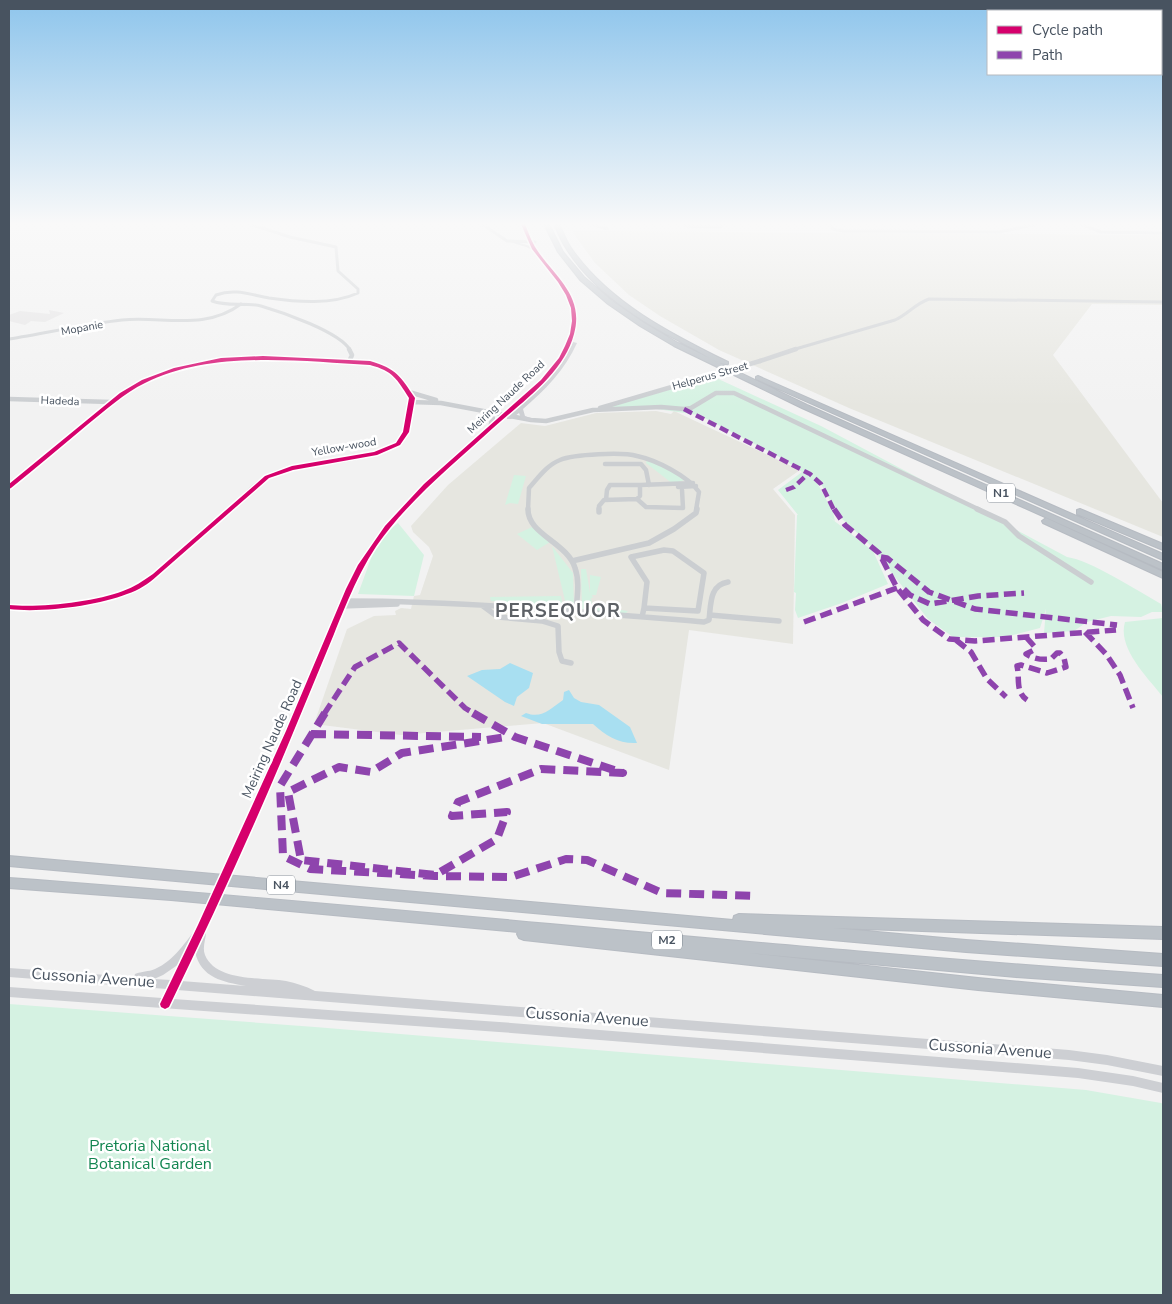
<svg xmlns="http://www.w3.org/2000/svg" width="1172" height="1304" font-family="'Nunito Sans',sans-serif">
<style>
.commercial{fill:#e6e6e0}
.education{fill:#e4e3e4}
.green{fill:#d5f2e2}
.water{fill:#a8dff1}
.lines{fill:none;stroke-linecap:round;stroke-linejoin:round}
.highway-casing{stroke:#b6bbc2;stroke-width:2}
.street-far2{stroke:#cbced1;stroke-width:3}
.street-far1{stroke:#cbced1;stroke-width:4.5}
.street{stroke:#cbced1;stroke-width:5.5}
.secondary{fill:#cdcfd3;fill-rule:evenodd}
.highway{fill:#bcc2c8;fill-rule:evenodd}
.street-bridge{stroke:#cbced1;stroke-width:4.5}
.secondary-bridge{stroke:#cdcfd3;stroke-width:9}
.quiet-far2{stroke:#8e44ad;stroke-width:4.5;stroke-dasharray:9 4.5;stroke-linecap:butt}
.quiet-far1{stroke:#8e44ad;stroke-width:5.5;stroke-dasharray:12 5.5;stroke-linecap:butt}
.quiet{stroke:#8e44ad;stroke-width:8;stroke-dasharray:15 8;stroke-linecap:butt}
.cycleway-casing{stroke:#fff;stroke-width:3}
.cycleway{fill:#d6006c;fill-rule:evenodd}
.labels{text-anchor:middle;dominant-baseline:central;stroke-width:5;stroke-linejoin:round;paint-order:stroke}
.far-street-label{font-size:11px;fill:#485360;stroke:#fff}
.shield{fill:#fff;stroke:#7f8790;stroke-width:1}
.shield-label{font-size:12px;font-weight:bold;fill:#485360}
.street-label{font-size:14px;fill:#485360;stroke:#fff}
.near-street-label{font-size:16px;fill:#485360;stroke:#fff}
.near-park-label{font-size:16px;fill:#138651;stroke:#fff}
.district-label{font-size:19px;font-weight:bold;letter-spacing:1px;fill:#5d6166;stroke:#fff}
</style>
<rect width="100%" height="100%" fill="#f2f2f2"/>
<!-- commercial -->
<path class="commercial" d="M 573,231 L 1163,235 L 1163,305 L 1092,304 L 1053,355 L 1163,503 L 1163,537 L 849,408 L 719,350 L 660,316 L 629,295 L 595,263 L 576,237 Z
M 656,411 L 671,414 L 674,411 L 800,470 L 773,489 L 795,515 L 793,644 L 689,630 L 669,770 L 543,723 L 401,735 L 314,724 L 347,629 L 374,616 L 396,615 L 395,611 L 401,608 L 411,609 L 414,596 L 420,595 L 433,556 L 429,547 L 413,532 L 411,526 L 448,485 L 521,423 L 545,426 L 596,413 Z"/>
<!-- education -->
<path class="education" d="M 49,310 L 64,313 L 45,322 L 31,321 L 25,325 L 9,321 L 9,315 L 20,311 L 50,314 Z"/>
<!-- green -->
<path class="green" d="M 714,377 L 821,426 L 1067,557 C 1090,560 1138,591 1161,604 L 1163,612 L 1152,612 L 1141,617 L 1111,616 L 1087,622 L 1074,631 L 1044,633 L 1046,609 L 1040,628 L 1005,637 L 953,637 L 928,619 L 869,544 L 839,516 L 821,484 L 816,481 L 833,512 L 835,521 L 828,516 L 873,551 L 888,584 L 842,603 L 798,618 L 795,610 L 796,593 L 794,592 L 797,515 L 806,515 L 798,515 L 778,490 L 802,472 L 783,459 L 699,415 L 657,409 L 601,409 Z
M 647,460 L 687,479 L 673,484 L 646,463 Z
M 514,475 L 526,476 L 518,504 L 510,503 L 505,505 Z
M 398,523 L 424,555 L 414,596 L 358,594 L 378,539 Z
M 532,527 L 550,542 L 537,550 L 517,534 Z
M 552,546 L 573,573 L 574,608 L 567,609 Z
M 581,569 L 586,569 L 590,593 L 590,575 L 601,577 L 596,595 L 592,595 L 593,598 L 591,598 L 592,604 L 586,605 L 628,611 L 625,614 L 582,609 Z
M 561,596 L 563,607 L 491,601 L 490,597 Z
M 1163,618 L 1163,697 C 1148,678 1117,648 1125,622 Z
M 9,1004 L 315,1027 L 1086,1090 L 1161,1103 L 1163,1104 L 1163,1295 L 9,1295 Z"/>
<!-- water -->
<path class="water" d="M 510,663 L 533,673 L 529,688 L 517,697 L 514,706 L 505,702 L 467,676 L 482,670 L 500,669 Z
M 569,690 L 574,698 L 581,702 L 599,705 L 630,727 L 637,743 C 619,744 606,736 593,724 L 542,724 L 521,716 L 526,713 C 542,719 550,709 563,700 L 564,692 Z"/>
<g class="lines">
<defs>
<path id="highway" d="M 544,224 L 549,224 L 563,252 L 584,277 L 612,301 L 644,323 L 678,343 L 807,405 L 1163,564 L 1163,570 L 802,408 L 674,346 L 640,326 L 608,304 L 580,280 L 558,252 Z
M 554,224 L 559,224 C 563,232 566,241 571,248 C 608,302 671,334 728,362 L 728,364 C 718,365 703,354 694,349 C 646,324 595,295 566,248 C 561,241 558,232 554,224 Z
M 758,376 L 1163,554 L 1163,560 L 756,379 L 756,377 Z
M 1080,509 L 1163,544 L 1163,550 L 1077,514 L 1077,510 Z
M 1046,518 L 1163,572 L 1163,578 L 1043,523 L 1042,521 Z
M 9,856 L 733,920 L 734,916 L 739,914 L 1163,927 L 1163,939 L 833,928 L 966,940 L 1163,954 L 1163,966 L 966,952 L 9,866 Z
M 9,878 C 394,906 778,949 1163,975 L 1163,987 L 1016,977 L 749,953 L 978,978 L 1163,995 L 1163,1007 L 978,990 L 524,940 L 519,938 L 517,934 L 518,932 L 171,900 L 9,888 Z"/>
</defs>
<!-- highway casing -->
<use href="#highway" class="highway-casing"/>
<!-- street-far2 -->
<path class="street-far2" d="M 250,224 L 290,237 L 336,247 L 338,271 L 358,289 L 358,293 C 332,305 297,302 269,298 C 251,295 235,288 216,295 L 212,301 C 228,307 245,302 261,306 C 282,312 340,332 350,350
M 482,224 L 507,241 L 535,242
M 591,224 L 607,229
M 830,224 L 833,229 L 843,231 L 999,232 L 1038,224
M 1081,224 L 1101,232 L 1163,233
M 686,226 L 721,227 L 722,224
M 9,339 C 47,333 85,324 122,320 C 163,316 205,331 241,304
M 792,350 L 895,320 C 908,314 915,304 929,299 L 1163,302"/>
<!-- street-far1 -->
<path class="street-far1" d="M 760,361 L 796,349
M 349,362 L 352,355 L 349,349
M 409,392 L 436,400
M 9,399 L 111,402
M 411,402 L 441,403 L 531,420 L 546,421 L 593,410 L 661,407 L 684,409 L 691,408 L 716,393 L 734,393 L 980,510
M 600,408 L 699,379
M 605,464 L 641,464 L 646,470 L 649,485
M 9,487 C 36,465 62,443 89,421 C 106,407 123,391 144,381 C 214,348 296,360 370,363 C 393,370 399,379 412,398 C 410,409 410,422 406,432 C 392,466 298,458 267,477 C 253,485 241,500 229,510
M 678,487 L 696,486
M 637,499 L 646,507 L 683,508 L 682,490
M 606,500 L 607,490 L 610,485 L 640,485
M 528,510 L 529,488 C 538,478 547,465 560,460 C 574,454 623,452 637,456 C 656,460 688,476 699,492 L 696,510
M 599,510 L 599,506 L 604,500 L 637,499 L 640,496 L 640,485 L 693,483"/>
<!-- street -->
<path class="street" d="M 528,509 C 527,534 568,543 575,568 C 580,582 577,597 576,611
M 599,509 L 599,512
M 977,509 L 1005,522 L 1019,536 L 1091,582
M 664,550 L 673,551 L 704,573 L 698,611 L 644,608 L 647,582 L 631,557 Z
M 572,561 L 649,543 L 674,529 L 696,513 L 697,509
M 344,601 C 465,601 584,612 704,622 L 709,620 C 711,605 709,585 728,582
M 342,606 L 397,604
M 483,606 L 498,617 L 542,621 L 558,626 L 559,652 L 562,661 L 571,663
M 9,607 C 48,612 110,604 143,584 C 155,576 165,566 176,557 C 194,541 212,525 231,509
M 710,615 L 779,621
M 642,617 L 644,608"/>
<!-- secondary -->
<path class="secondary" d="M 521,224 L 525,224 C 529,235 533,245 540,255 C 559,279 583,299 575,334 C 566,368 534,392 509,414 C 482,438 453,461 427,487 C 409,506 390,526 376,547 C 346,593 331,646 309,695 C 288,746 265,796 243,847 L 241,850 L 238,851 L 235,850 L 233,847 L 302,694 L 346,589 L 370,546 L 395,515 L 424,484 L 488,427 L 490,418 L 483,412 L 483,410 L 487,410 L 495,417 L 495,421 C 542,379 605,335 549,271 C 545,266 541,261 537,256 C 535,254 534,251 532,250 C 527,246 517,245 511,242 L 513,241 L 530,246 Z
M 573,342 L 577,343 C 565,370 545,390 523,409 L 525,416 L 533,419 L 533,421 L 529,421 L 521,418 L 519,413 L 511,419 L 507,419 L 507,417 C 526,401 547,384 562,363 C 566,356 569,349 573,342 Z
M 202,924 L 205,925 C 209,934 201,945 205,955 C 216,982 262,977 286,981 C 296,983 305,986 315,991 L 1069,1050 L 1107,1055 L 1163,1066 L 1163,1076 L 1107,1065 L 1069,1060 L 177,990 L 173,999 L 499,1022 L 1078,1068 L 1133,1076 L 1163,1083 L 1163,1093 L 1133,1086 L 1078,1078 L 499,1032 L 9,997 L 9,987 L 162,998 L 167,989 L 9,977 L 9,968 L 134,977 L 135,974 C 142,971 148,972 155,969 C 174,961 186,941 199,925 ZM 195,952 C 201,978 223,982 246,986 L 181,981 ZM 179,964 L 171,980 L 154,979 L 163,975 Z"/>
<!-- highway -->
<use href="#highway" class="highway"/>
<!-- street-bridge -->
<path class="street-bridge" d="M 699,379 L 760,361"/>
<!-- secondary-bridge -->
<path class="secondary-bridge" d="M 203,926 L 238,847"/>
<!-- quiet-far2 -->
<path class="quiet-far2" d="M 684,409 L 810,474 L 821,484 L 834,510
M 786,490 L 794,487 L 809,473"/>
<!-- quiet-far1 -->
<path class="quiet-far1" d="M 834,509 L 845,525 L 879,553 L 897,588 L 923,620 L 949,639 L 975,641 L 1116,630
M 881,557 L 887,558 L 929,592 L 975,609 L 1117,625
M 904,589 L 910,595 L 930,604 L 978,596 L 1024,593
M 804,622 L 897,588
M 1085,632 L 1106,654 L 1120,675 L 1133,708
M 1026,637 L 1034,646 L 1034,650 L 1026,654 C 1034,659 1042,660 1051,659 L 1057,653 L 1060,653 L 1064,658 L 1066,667 L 1047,673 L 1021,665 L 1017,666 C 1020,678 1015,692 1027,700
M 956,640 L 971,652 L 987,679 L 1006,697
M 324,714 L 355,667 L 399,643 L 465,708 L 475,714"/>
<!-- quiet -->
<path class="quiet" d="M 325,713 L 280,786 L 283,856 L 310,869 L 435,876 L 511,877 L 566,859 L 587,860 L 662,893 L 755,896
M 473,713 L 515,737 L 623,773 L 541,769 L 458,802 L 452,816 L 507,812 L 497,839 L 435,875 L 301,860 L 288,792 L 339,767 L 371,772 L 402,753 L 506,737
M 311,734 L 481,737"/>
<defs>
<path id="cycleway" d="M 521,224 L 525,224 C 529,235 533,245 539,253 C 558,279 584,298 574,334 C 564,373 522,402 493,428 C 458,460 420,491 390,528 C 364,559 349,597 334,634 C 321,665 308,697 295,728 C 256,823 213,916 169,1007 L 165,1009 L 161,1007 L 160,1004 L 198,925 L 286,731 L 346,589 L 358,565 L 385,526 L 424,484 L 541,380 L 559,358 L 565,346 L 570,334 L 572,321 L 571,308 L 566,295 L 558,282 L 532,249 Z
M 263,356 L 370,361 C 397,369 400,376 415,398 L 409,432 L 400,445 L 377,455 L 293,470 L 269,478 L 157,576 C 148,584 139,590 127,594 C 97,606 41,613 9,609 L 9,605 C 40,608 94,602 123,591 C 134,587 143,581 153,574 L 265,476 L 292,466 L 374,452 L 396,443 L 403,432 L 409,398 C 397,379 393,371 370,365 C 299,361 211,350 145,383 C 124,393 106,410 87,425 C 62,446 37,467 11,488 L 9,489 L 9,484 L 120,393 L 142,380 L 174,368 L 221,358 Z"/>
</defs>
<!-- cycleway casing -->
<use href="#cycleway" class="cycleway-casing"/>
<!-- cycleway -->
<use href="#cycleway" class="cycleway"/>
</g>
<!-- sky -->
<linearGradient id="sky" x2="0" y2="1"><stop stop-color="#8ec5ec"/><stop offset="0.55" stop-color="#f9f9f9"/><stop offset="1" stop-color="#f9f9f9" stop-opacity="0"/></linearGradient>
<rect width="1172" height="407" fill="url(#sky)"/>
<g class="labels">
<!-- far-street labels -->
<g class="far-street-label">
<text transform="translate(82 328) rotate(-10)">Mopanie</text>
<text transform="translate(710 376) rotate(-16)">Helperus Street</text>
<text transform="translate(506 397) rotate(-43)">Meiring Naude Road</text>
<text transform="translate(60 401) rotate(2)">Hadeda</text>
<text transform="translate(344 447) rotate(-10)">Yellow-wood</text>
</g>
<!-- shield labels -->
<g class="shield">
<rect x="987" y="483.5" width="28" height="19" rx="4"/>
<rect x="267" y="875.5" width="28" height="19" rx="4"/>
<rect x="652" y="930.5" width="30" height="19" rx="4"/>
</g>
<g class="shield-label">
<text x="1001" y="493">N1</text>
<text x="281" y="885">N4</text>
<text x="667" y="940">M2</text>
</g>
<!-- street labels -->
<g class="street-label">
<text transform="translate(272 739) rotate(-66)">Meiring Naude Road</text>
</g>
<!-- near-street labels -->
<g class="near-street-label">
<text transform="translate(93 978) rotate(4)">Cussonia Avenue</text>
<text transform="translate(587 1017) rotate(4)">Cussonia Avenue</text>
<text transform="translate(990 1049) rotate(4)">Cussonia Avenue</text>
</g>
<!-- near-park labels -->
<g class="near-park-label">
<text x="150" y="1146">Pretoria National<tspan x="150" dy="18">Botanical Garden</tspan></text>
</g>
<!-- district labels -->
<g class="district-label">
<text x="558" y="611">PERSEQUOR</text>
</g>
</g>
<!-- border -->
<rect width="1172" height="1304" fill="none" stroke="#485360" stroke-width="20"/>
<!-- legend -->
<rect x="987" y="10" width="175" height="65" fill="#ffffff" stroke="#b6babf"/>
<rect x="997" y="26" width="25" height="8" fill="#d6006c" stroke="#b6babf"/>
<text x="1032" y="35" font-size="15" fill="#485360">Cycle path</text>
<rect x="997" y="51" width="25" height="8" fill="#8e44ad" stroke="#b6babf"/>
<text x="1032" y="60" font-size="15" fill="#485360">Path</text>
</svg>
